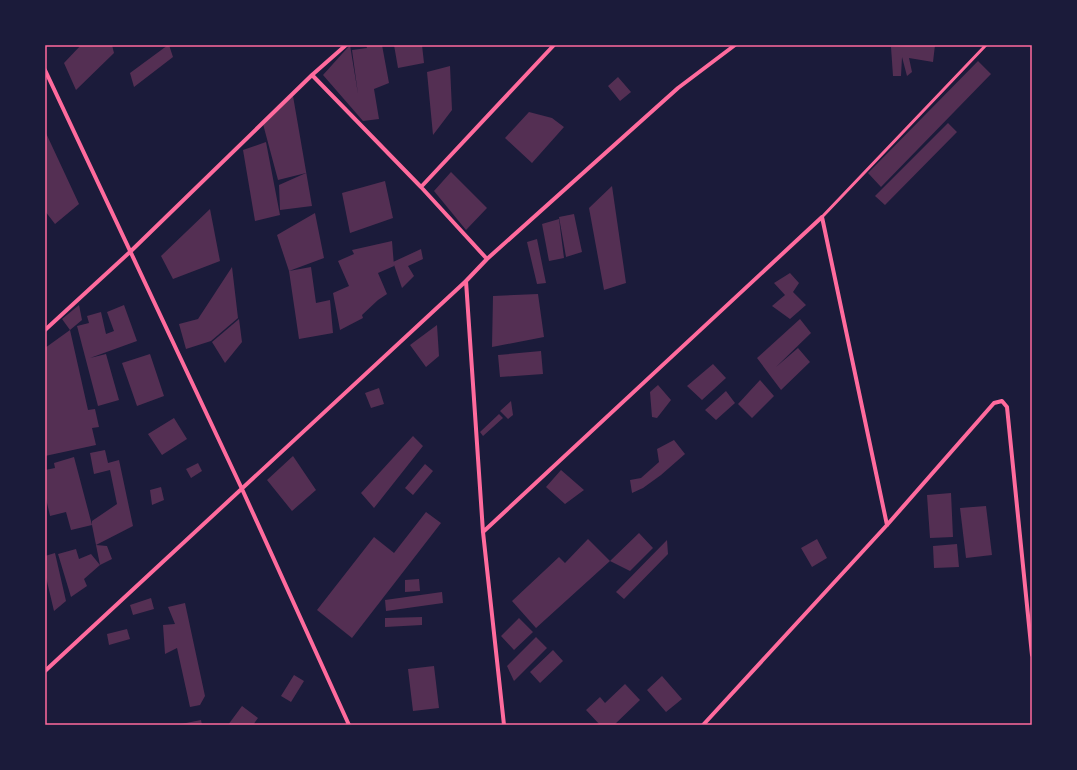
<svg xmlns="http://www.w3.org/2000/svg" width="1077" height="770" font-family="'Crimson Pro',serif">
<style>
.building{fill:#542f53}
.lines{fill:none;stroke-linecap:round;stroke-linejoin:round}
.service{stroke:#ff6b9d;stroke-width:3}
.minor{stroke:#ff6b9d;stroke-width:4}
.neatline{fill:none;stroke:#ff6b9d;stroke-width:1.5}
</style>
<rect width="100%" height="100%" fill="#1b1b3a"/>
<!-- building -->
<path class="building" d="M 81,45 L 112,45 L 114,53 L 76,90 L 64,63 Z
M 168,45 L 169,45 L 173,57 L 134,87 L 130,73 Z
M 350,45 L 358,94 L 352,50 L 367,48 L 366,45 L 382,45 L 389,83 L 374,89 L 379,119 L 363,121 L 323,75 Z
M 394,45 L 422,45 L 424,63 L 398,68 Z
M 920,45 L 935,45 L 933,62 L 909,58 L 912,72 L 907,76 L 902,57 L 901,76 L 893,76 L 891,47 Z
M 978,61 L 991,74 L 881,187 L 868,173 Z
M 450,66 L 452,110 L 433,135 L 427,72 Z
M 618,77 L 631,92 L 620,101 L 608,86 Z
M 293,96 L 312,206 L 280,210 L 279,185 L 306,173 L 278,180 L 263,124 Z
M 529,112 L 552,118 L 564,127 L 532,163 L 505,138 Z
M 948,123 L 957,132 L 885,205 L 875,196 Z
M 45,131 L 79,204 L 55,224 L 45,211 Z
M 266,142 L 280,215 L 255,221 L 243,150 Z
M 451,172 L 487,208 L 466,230 L 434,191 Z
M 385,181 L 393,218 L 350,233 L 342,193 Z
M 612,186 L 626,283 L 604,290 L 589,208 Z
M 210,209 L 220,261 L 173,279 L 161,256 Z
M 315,213 L 324,258 L 289,271 L 277,235 Z
M 574,214 L 582,252 L 566,257 L 559,217 Z
M 559,219 L 564,258 L 549,261 L 542,224 Z
M 537,239 L 546,283 L 537,284 L 527,242 Z
M 392,241 L 394,266 L 378,273 L 387,294 L 378,300 L 362,315 L 363,318 L 340,330 L 333,293 L 349,286 L 338,261 L 354,254 L 352,250 Z
M 421,249 L 423,259 L 408,266 L 414,276 L 402,288 L 393,262 Z
M 232,267 L 238,318 L 211,341 L 186,349 L 179,324 L 198,319 Z
M 311,267 L 316,303 L 330,300 L 333,333 L 299,339 L 289,271 Z
M 790,273 L 799,283 L 793,292 L 806,305 L 790,319 L 772,306 L 785,295 L 774,283 Z
M 538,294 L 544,337 L 492,347 L 493,296 Z
M 79,305 L 82,320 L 70,330 L 88,410 L 95,409 L 99,427 L 92,428 L 96,445 L 45,456 L 45,348 L 70,330 L 62,319 Z
M 124,305 L 137,341 L 90,358 L 106,354 L 119,400 L 98,406 L 77,326 L 89,323 L 87,316 L 101,312 L 106,334 L 114,331 L 107,312 Z
M 239,319 L 242,342 L 225,363 L 212,342 Z
M 800,319 L 811,333 L 776,367 L 798,348 L 810,362 L 781,390 L 757,358 Z
M 437,325 L 439,356 L 426,367 L 410,345 Z
M 541,351 L 543,374 L 500,377 L 498,355 Z
M 150,354 L 164,396 L 137,406 L 122,363 Z
M 713,364 L 726,378 L 702,400 L 687,386 Z
M 760,380 L 774,396 L 752,418 L 738,404 Z
M 658,385 L 671,400 L 657,418 L 652,417 L 650,392 Z
M 379,388 L 384,404 L 371,408 L 365,393 Z
M 726,391 L 735,403 L 716,420 L 705,410 Z
M 511,401 L 513,415 L 508,419 L 500,411 Z
M 499,414 L 503,418 L 483,436 L 480,432 Z
M 174,418 L 187,439 L 162,455 L 148,434 Z
M 413,436 L 423,446 L 374,508 L 361,493 Z
M 674,440 L 685,454 L 661,475 L 643,488 L 632,493 L 630,480 L 641,478 L 659,462 L 657,449 Z
M 105,450 L 108,463 L 119,460 L 133,526 L 96,545 L 92,525 L 71,530 L 66,512 L 50,516 L 45,494 L 45,470 L 55,468 L 54,463 L 74,457 L 92,525 L 92,521 L 117,504 L 110,470 L 94,474 L 90,453 Z
M 293,456 L 316,490 L 292,511 L 267,480 Z
M 198,463 L 202,471 L 191,478 L 186,469 Z
M 425,464 L 433,471 L 413,495 L 405,488 Z
M 561,470 L 584,490 L 565,504 L 546,487 Z
M 161,487 L 164,500 L 152,505 L 150,490 Z
M 951,493 L 953,537 L 930,538 L 927,495 Z
M 986,506 L 992,555 L 966,558 L 960,508 Z
M 426,512 L 441,523 L 352,638 L 317,610 L 374,537 L 394,553 Z
M 639,533 L 653,548 L 630,571 L 610,561 Z
M 588,539 L 610,561 L 536,628 L 512,601 L 559,557 L 565,563 Z
M 817,539 L 827,558 L 812,567 L 801,548 Z
M 667,540 L 668,554 L 624,599 L 616,592 Z
M 957,544 L 959,567 L 934,568 L 933,546 Z
M 96,545 L 107,546 L 112,559 L 100,565 Z
M 76,549 L 79,559 L 91,554 L 100,565 L 84,579 L 87,586 L 71,597 L 58,554 Z
M 55,553 L 66,601 L 54,611 L 45,573 L 45,556 Z
M 419,579 L 420,591 L 405,592 L 405,580 Z
M 442,592 L 443,603 L 386,611 L 385,600 Z
M 151,598 L 154,609 L 133,615 L 130,605 Z
M 185,603 L 205,696 L 200,705 L 190,707 L 177,648 L 165,654 L 163,625 L 175,624 L 168,607 Z
M 422,617 L 422,625 L 385,627 L 385,618 Z
M 519,618 L 533,632 L 514,650 L 501,636 Z
M 127,629 L 130,639 L 109,645 L 107,634 Z
M 536,637 L 547,648 L 514,681 L 507,666 Z
M 553,650 L 563,661 L 540,683 L 530,672 Z
M 434,666 L 439,708 L 413,711 L 408,669 Z
M 294,675 L 304,681 L 291,702 L 281,696 Z
M 662,676 L 682,699 L 666,712 L 647,690 Z
M 625,684 L 640,700 L 614,725 L 600,725 L 586,710 L 600,697 L 605,703 Z
M 242,706 L 258,718 L 253,725 L 228,725 Z
M 201,720 L 202,725 L 181,725 L 181,724 Z"/>
<g class="lines">
<!-- service -->
<path class="service" d="M 822,217 L 986,45"/>
<!-- minor -->
<path class="minor" d="M 45,70 L 242,489 L 349,725
M 312,75 L 421,187 L 487,259
M 421,187 L 554,45
M 466,281 L 483,532 L 504,725
M 45,330 L 131,251 L 312,75 L 346,45
M 483,532 L 822,217 L 887,525
M 45,671 L 466,281 L 487,259 L 678,88 L 735,45
M 703,725 L 887,525 L 994,403 L 1002,401 L 1007,407 L 1032,655"/>
</g>
<!-- border -->
<rect width="1077" height="770" fill="none" stroke="#1b1b3a" stroke-width="92"/>
<rect x="46" y="46" width="985" height="678" class="neatline"/>
</svg>
